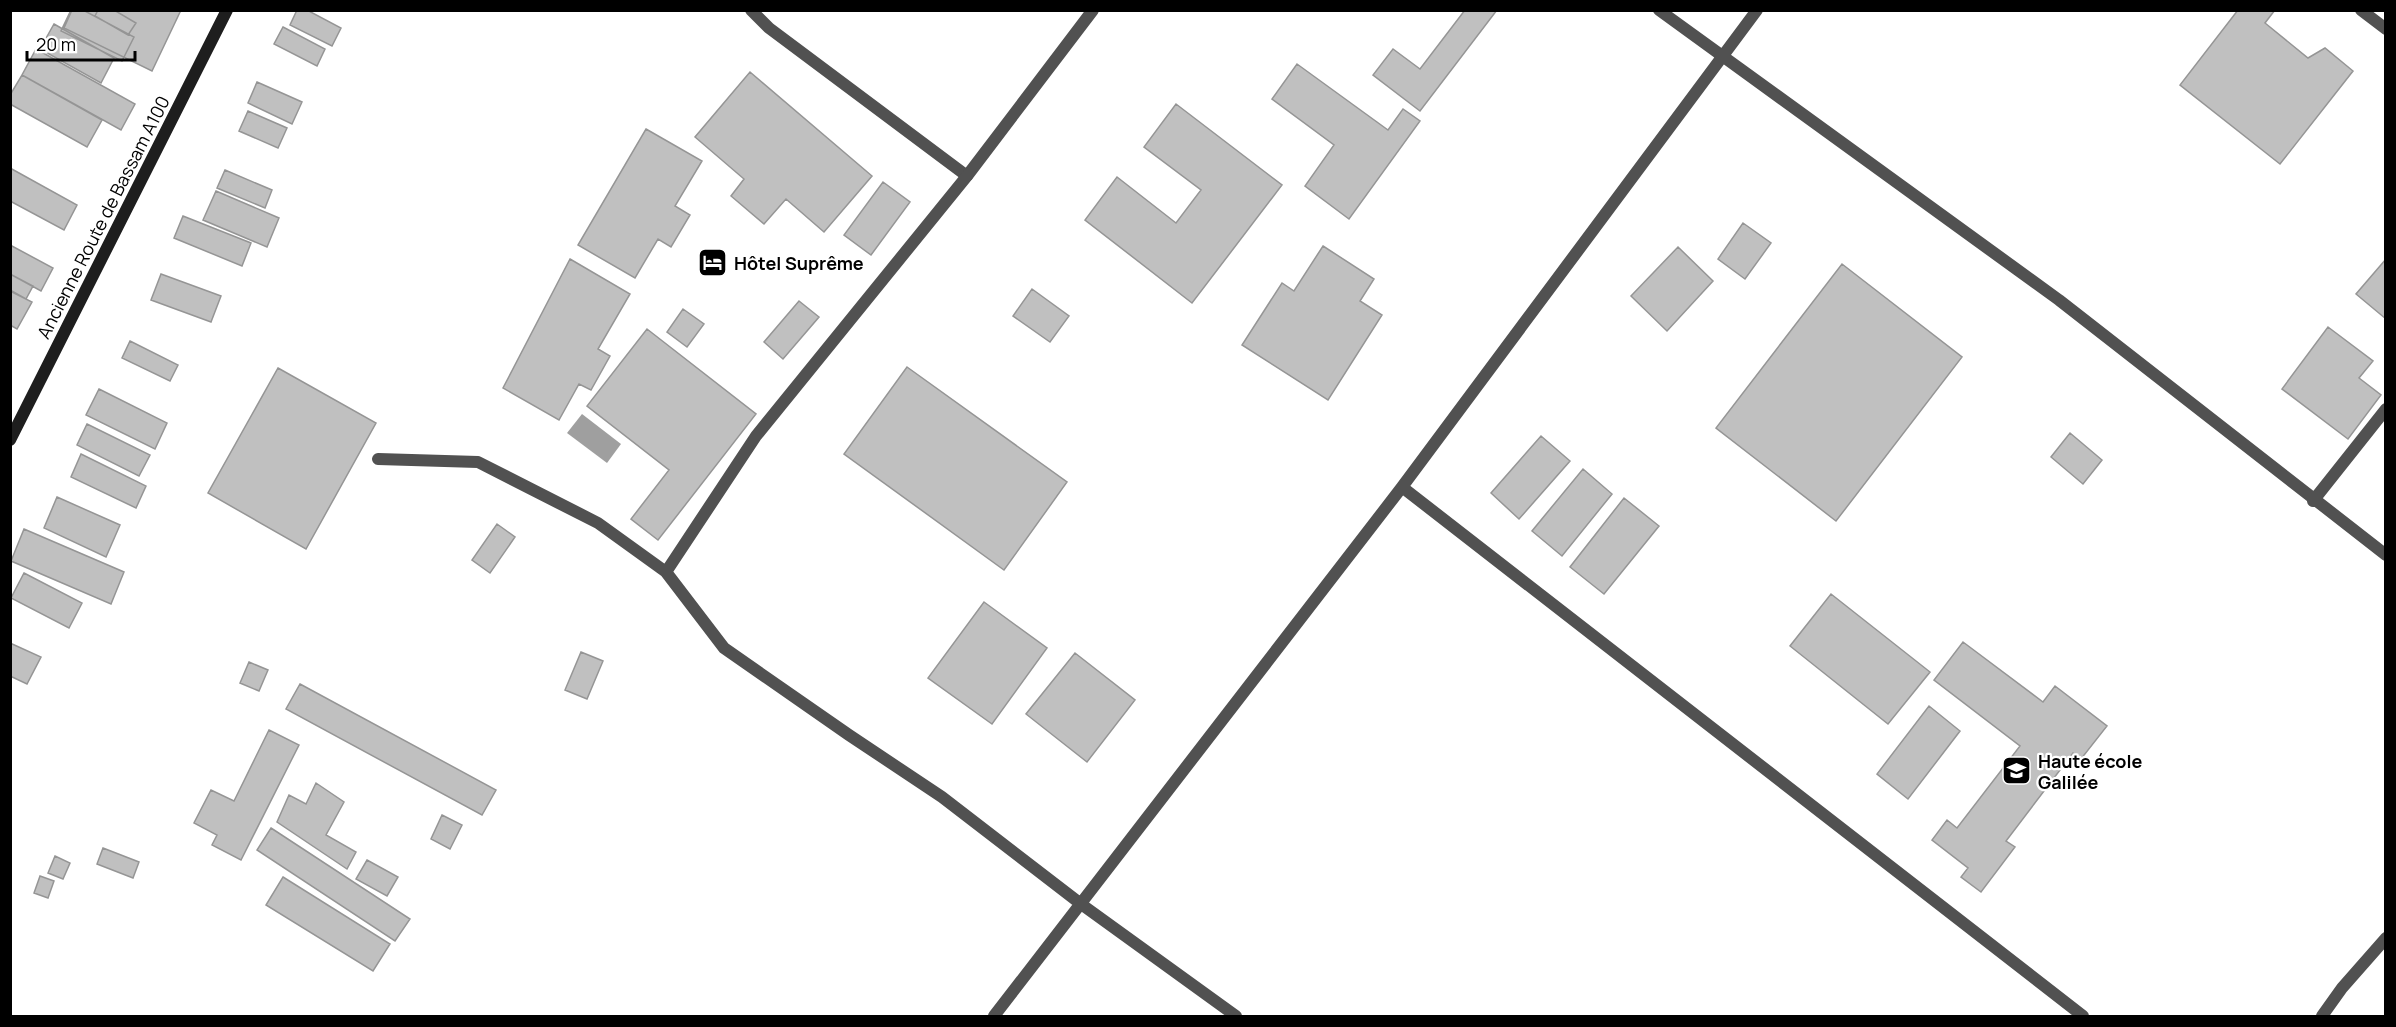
<svg xmlns="http://www.w3.org/2000/svg" width="2396" height="1027" font-family="Manrope,sans-serif">
<style>
.water{fill:#9f9f9f}
.building{fill:#c0c0c0;stroke:#959595;stroke-width:1.5}
.lines{fill:none;stroke-linecap:round;stroke-linejoin:round}
.service{stroke:#515151;stroke-width:12}
.minor{stroke:#515151;stroke-width:12}
.secondary{stroke:#1e1e1e;stroke-width:12}
.labels{text-anchor:middle;dominant-baseline:central;stroke-width:4.5;stroke-linejoin:round;paint-order:stroke}
.street-label{font-size:18px;fill:#000;stroke:#fff}
.poi-label{font-size:18px;font-weight:bold;fill:#000;stroke:#fff;text-anchor:start}
</style>
<rect width="100%" height="100%" fill="#fff"/>
<!-- water -->
<path class="water" d="M 582,414 L 621,444 L 607,463 L 567,433 Z"/>
<!-- building -->
<path class="building" d="M 71,10 L 83,10 L 134,37 L 122,61 L 61,31 Z
M 72,10 L 181,10 L 152,71 L 64,28 Z
M 98,10 L 114,10 L 136,23 L 128,35 L 95,16 Z
M 297,10 L 307,10 L 341,28 L 332,46 L 290,25 Z
M 1465,10 L 1497,10 L 1420,111 L 1373,75 L 1393,49 L 1420,69 Z
M 2238,10 L 2275,10 L 2265,23 L 2308,58 L 2325,48 L 2353,71 L 2280,164 L 2180,85 Z
M 54,24 L 114,58 L 101,83 L 40,49 Z
M 283,27 L 325,49 L 317,66 L 274,44 Z
M 36,49 L 135,104 L 121,130 L 22,75 Z
M 1297,64 L 1388,130 L 1403,109 L 1420,121 L 1349,219 L 1305,186 L 1334,145 L 1272,99 Z
M 750,72 L 872,176 L 824,232 L 786,199 L 764,224 L 731,196 L 744,179 L 695,137 Z
M 22,75 L 102,120 L 87,147 L 10,104 L 10,95 Z
M 257,82 L 302,102 L 292,124 L 248,103 Z
M 1176,104 L 1282,185 L 1192,303 L 1085,220 L 1117,177 L 1176,223 L 1201,190 L 1144,147 Z
M 248,111 L 287,128 L 278,148 L 239,131 Z
M 646,129 L 702,161 L 675,206 L 690,215 L 671,247 L 658,239 L 635,278 L 578,245 Z
M 10,168 L 77,205 L 64,230 L 10,201 Z
M 225,170 L 272,190 L 265,208 L 217,188 Z
M 883,182 L 910,202 L 871,255 L 844,235 Z
M 216,191 L 279,218 L 267,247 L 203,220 Z
M 183,216 L 251,243 L 242,266 L 174,238 Z
M 1743,223 L 1771,243 L 1745,279 L 1718,259 Z
M 10,245 L 53,268 L 41,291 L 10,274 Z
M 1323,246 L 1374,279 L 1360,301 L 1382,315 L 1328,400 L 1242,345 L 1282,283 L 1294,291 Z
M 1678,247 L 1713,281 L 1667,331 L 1631,296 Z
M 570,259 L 630,294 L 598,349 L 610,356 L 591,390 L 579,384 L 559,420 L 503,388 Z
M 2386,259 L 2386,319 L 2356,294 Z
M 1842,264 L 1962,357 L 1836,521 L 1716,428 Z
M 10,274 L 33,286 L 26,299 L 10,290 Z
M 161,274 L 221,296 L 211,322 L 151,300 Z
M 1032,289 L 1069,316 L 1050,342 L 1013,316 Z
M 10,291 L 32,302 L 17,329 L 10,325 Z
M 799,301 L 819,317 L 783,359 L 764,342 Z
M 683,309 L 704,324 L 687,347 L 667,332 Z
M 2328,327 L 2373,361 L 2359,378 L 2381,395 L 2348,439 L 2282,389 Z
M 647,329 L 756,414 L 658,540 L 631,519 L 669,470 L 587,406 Z
M 130,341 L 178,365 L 170,381 L 122,358 Z
M 907,367 L 1067,482 L 1004,570 L 844,454 Z
M 278,368 L 376,423 L 306,549 L 208,493 Z
M 99,389 L 167,423 L 155,449 L 86,415 Z
M 87,424 L 150,455 L 139,476 L 77,445 Z
M 2070,433 L 2102,460 L 2083,484 L 2051,457 Z
M 1541,436 L 1570,461 L 1519,519 L 1491,493 Z
M 81,454 L 146,486 L 136,508 L 71,477 Z
M 1583,469 L 1612,494 L 1562,556 L 1532,531 Z
M 57,497 L 120,525 L 106,557 L 44,528 Z
M 1624,498 L 1659,526 L 1604,594 L 1570,567 Z
M 497,524 L 515,537 L 490,573 L 472,560 Z
M 24,529 L 124,572 L 111,604 L 11,561 Z
M 24,573 L 82,603 L 69,628 L 11,598 Z
M 1831,594 L 1930,672 L 1888,724 L 1790,646 Z
M 984,602 L 1047,648 L 992,724 L 928,678 Z
M 1963,642 L 2043,702 L 2055,686 L 2107,726 L 2081,759 L 2073,753 L 2006,841 L 2015,847 L 1981,892 L 1961,877 L 1968,868 L 1932,840 L 1947,820 L 1957,828 L 2020,746 L 1934,680 Z
M 10,643 L 41,657 L 27,684 L 10,676 Z
M 581,652 L 603,661 L 587,699 L 565,690 Z
M 1075,653 L 1135,700 L 1087,762 L 1026,714 Z
M 249,662 L 268,670 L 259,691 L 240,683 Z
M 300,684 L 496,790 L 482,815 L 286,709 Z
M 1929,706 L 1960,731 L 1908,799 L 1877,774 Z
M 269,730 L 299,745 L 241,860 L 212,845 L 217,835 L 194,823 L 211,790 L 234,801 Z
M 316,783 L 344,802 L 326,835 L 356,852 L 347,869 L 277,822 L 289,795 L 306,804 Z
M 442,815 L 462,825 L 450,849 L 431,839 Z
M 271,828 L 410,919 L 395,941 L 257,850 Z
M 103,848 L 139,862 L 133,878 L 97,864 Z
M 55,856 L 70,863 L 63,879 L 48,873 Z
M 367,860 L 398,877 L 387,896 L 356,879 Z
M 40,876 L 54,881 L 48,898 L 34,893 Z
M 283,877 L 390,944 L 373,971 L 266,905 Z"/>
<g class="lines">
<!-- service -->
<path class="service" d="M 751,10 L 769,28 L 967,176"/>
<!-- minor -->
<path class="minor" d="M 1659,10 L 2059,300 L 2386,555
M 2361,10 L 2386,29
M 378,459 L 478,462 L 598,523 L 666,572 L 724,648 L 849,735 L 942,797 L 1081,904 L 1236,1016
M 1402,487 L 2083,1016
M 2313,501 L 2386,409
M 666,572 L 756,436 L 967,176 L 1093,10
M 994,1016 L 1402,487 L 1757,10
M 2322,1016 L 2342,988 L 2386,938"/>
<!-- secondary -->
<path class="secondary" d="M 10,440 L 227,10"/>
</g>
<!-- icons -->
<defs>
<symbol id="hotel-square" viewBox="-11 -11 22 22"><rect x="-9" y="-9" width="18" height="18" rx="4" fill="#000" stroke="#fff"/><path d="M-6-4.5h1.5V1H6V5H4.5V3h-9V5H-6ZM-4 0a1.8 1.8 0 1 1 3.6 0ZM.5 0V-2.5h3Q6-2.5 6 0Z" fill="#fff"/></symbol>
<symbol id="school-square" viewBox="-11 -11 22 22"><rect x="-9" y="-9" width="18" height="18" rx="4" fill="#000" stroke="#fff"/><path d="M0-5L7-2L0 1L-7-2ZM-4 1L0 2.5L4 1V4Q0 6-4 4Z" fill="#fff"/></symbol>
</defs>
<g fill-rule="evenodd">
<use href="#hotel-square" x="696" y="246" width="33" height="33"/>
<use href="#school-square" x="2000" y="754" width="33" height="33"/>
</g>
<g class="labels">
<!-- street labels -->
<g class="street-label">
<text transform="translate(103 217) rotate(-63)">Ancienne Route de Bassam A100</text>
</g>
<!-- poi labels -->
<g class="poi-label">
<text x="734" y="263">Hôtel Suprême</text>
<text x="2038" y="761">Haute école<tspan x="2038" dy="21">Galilée</tspan></text>
</g>
</g>
<!-- border -->
<rect width="2396" height="1027" fill="none" stroke="#000000" stroke-width="24"/>
<!-- scale -->
<path d="M27 51v9h108v-9" fill="none" stroke="#000000" stroke-width="3"/>
<text x="36" y="51" font-size="18" fill="#000000" stroke="#ffffff" stroke-width="4.5" paint-order="stroke">20 m</text>
</svg>
